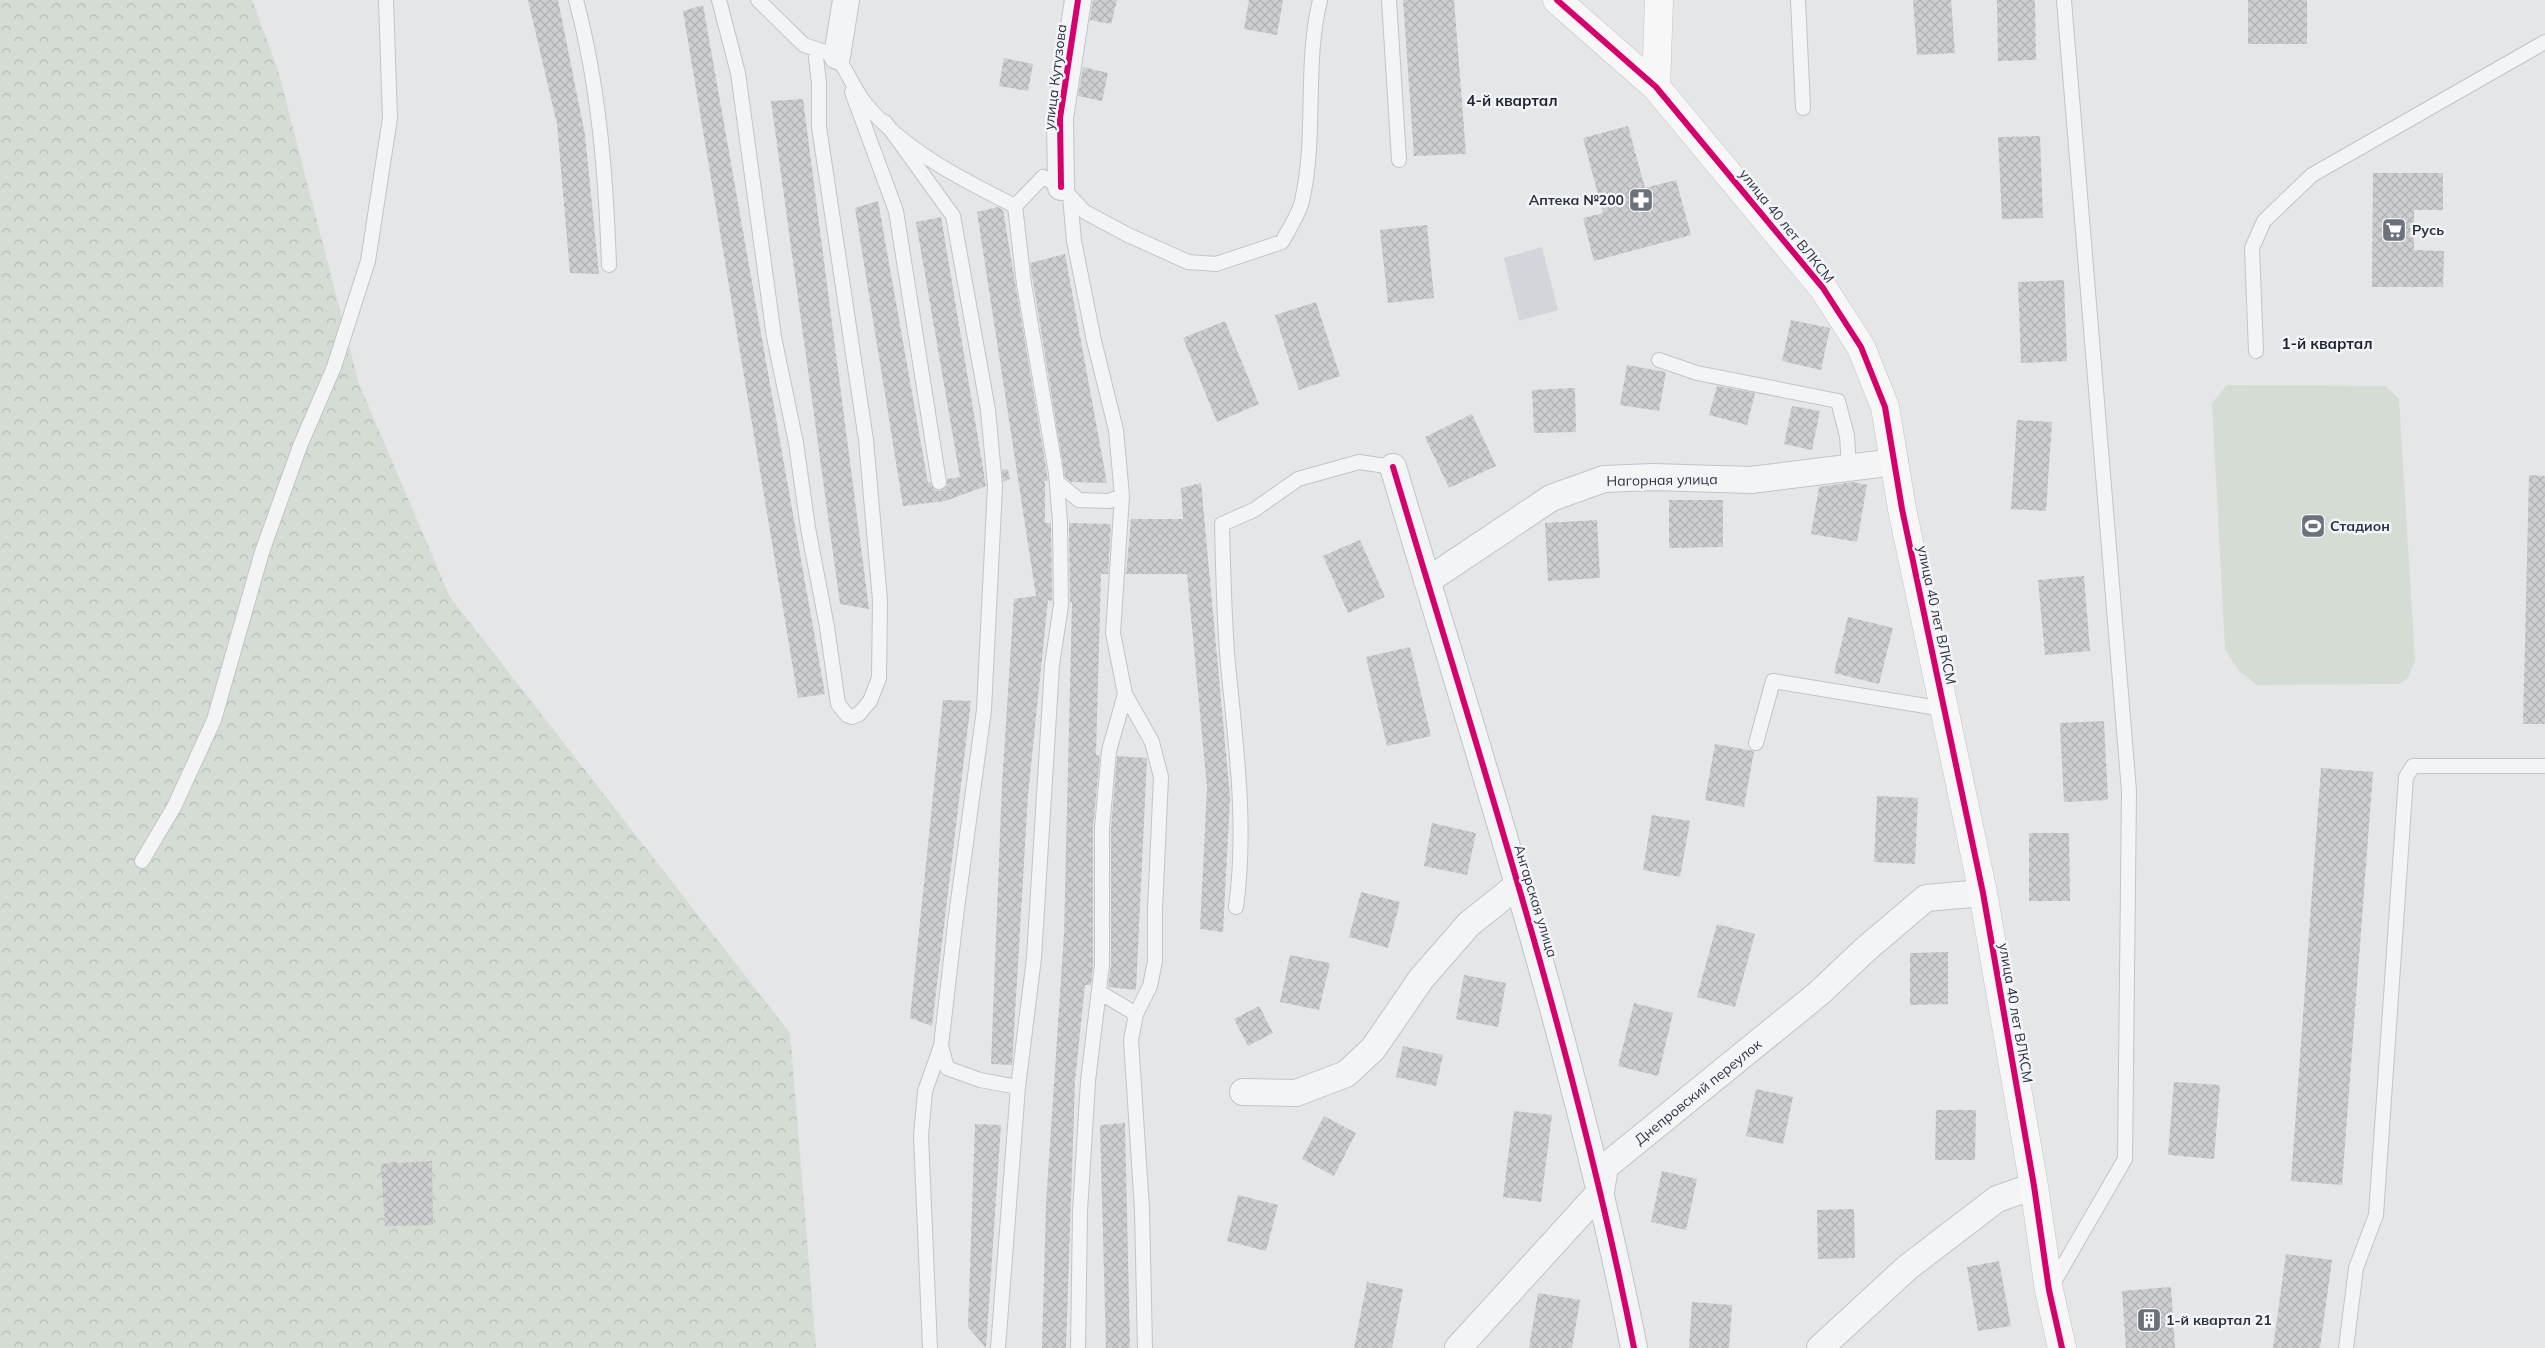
<svg xmlns="http://www.w3.org/2000/svg" width="2545" height="1348" font-family="Mulish,sans-serif">
<style>
.built{fill:#d3d5db}
.forest{fill:url(#forest-crowns)}
.pitch{fill:#d4dcd4}
.building{fill:url(#building-cross-hatch)}
.lines{fill:none;stroke-linecap:round;stroke-linejoin:round}
.lane-casing{stroke:#c2c4c6;stroke-width:16}
.street-casing{stroke:#c2c4c6;stroke-width:28}
.secondary-casing{stroke:#c2c4c6;stroke-width:29}
.lane{stroke:#f3f4f5;stroke-width:14}
.street{stroke:#f3f4f5;stroke-width:26}
.secondary{stroke:#f7f7f7;stroke-width:28}
.cycleway-casing{stroke:#f2f4f7;stroke-width:9}
.cycleway{stroke:#d6006c;stroke-width:6}
.labels{text-anchor:middle;dominant-baseline:central;stroke-width:5;stroke-linejoin:round;paint-order:stroke}
.street-label{font-size:14px;fill:#2c3340;stroke:#f2f4f7}
.poi-label{font-size:14px;font-weight:bold;fill:#2c3340;stroke:#f2f4f7;text-anchor:start}
.neighbourhood-label{font-size:15px;font-weight:bold;fill:#1e2431;stroke:#f2f4f7}
</style>
<defs>
<pattern id="forest-crowns" width="20" height="18" patternUnits="userSpaceOnUse" patternTransform="scale(1.25)"><rect width="20" height="18" fill="#d4dcd4"/><path d="M2 6a3 3 0 1 1 6 0M12 15a3 3 0 1 1 6 0" fill="none" stroke="#b6bdb7"/></pattern>
<pattern id="building-cross-hatch" width="8" height="8" patternUnits="userSpaceOnUse" patternTransform="scale(1.25)"><rect width="8" height="8" fill="#ccced0"/><path d="M0 0l8 8M0 8l8-8" fill="none" stroke="#afb1b4"/></pattern>
</defs>
<rect width="100%" height="100%" fill="#e4e6e8"/>
<!-- built -->
<path class="built" d="M 1542,247 L 1558,310 L 1519,321 L 1504,258 Z"/>
<!-- forest -->
<path class="forest" d="M 0,0 L 252,0 L 278,70 L 359,384 L 450,597 L 790,1033 L 816,1348 L 0,1348 Z"/>
<!-- pitch -->
<path class="pitch" d="M 2227,385 L 2385,386 L 2399,399 L 2415,660 L 2408,678 L 2398,684 L 2257,685 L 2239,671 L 2225,649 L 2212,403 Z"/>
<!-- building -->
<path class="building" d="M 528,0 L 558,0 L 585,135 L 599,274 L 570,273 L 557,124 Z
M 1093,0 L 1117,0 L 1111,24 L 1090,20 Z
M 1249,0 L 1283,0 L 1277,35 L 1244,29 Z
M 1403,0 L 1454,0 L 1466,154 L 1414,156 Z
M 1913,0 L 1951,0 L 1955,53 L 1917,55 Z
M 1997,0 L 2035,0 L 2036,60 L 1998,61 Z
M 2248,0 L 2307,0 L 2307,44 L 2248,44 Z
M 703,5 L 806,588 L 825,694 L 798,698 L 683,11 Z
M 1004,58 L 1033,64 L 1028,91 L 999,86 Z
M 1083,67 L 1108,73 L 1102,101 L 1078,96 Z
M 803,99 L 869,609 L 840,604 L 771,101 Z
M 1628,126 L 1645,188 L 1676,180 L 1691,235 L 1594,261 L 1583,218 L 1603,213 L 1583,138 Z
M 2040,136 L 2043,218 L 2002,219 L 1998,137 Z
M 2373,173 L 2443,173 L 2443,210 L 2414,210 L 2414,250 L 2444,251 L 2443,287 L 2372,287 Z
M 878,201 L 928,483 L 930,482 L 935,490 L 940,491 L 947,486 L 947,479 L 960,477 L 916,222 L 941,217 L 986,486 L 945,501 L 903,506 L 855,208 Z
M 998,207 L 1003,210 L 1047,474 L 1048,481 L 1045,481 L 1045,523 L 1051,523 L 1052,601 L 1048,600 L 1028,795 L 1012,1065 L 991,1064 L 1002,784 L 1014,599 L 1036,596 L 977,212 Z
M 1427,225 L 1434,298 L 1388,303 L 1380,230 Z
M 1065,254 L 1107,483 L 1071,482 L 1065,477 L 1030,263 Z
M 2064,280 L 2067,361 L 2021,363 L 2018,282 Z
M 1316,302 L 1340,376 L 1299,390 L 1275,315 Z
M 1791,320 L 1830,328 L 1821,370 L 1782,361 Z
M 1225,321 L 1259,404 L 1217,422 L 1183,338 Z
M 1627,365 L 1666,372 L 1659,411 L 1620,405 Z
M 1717,386 L 1755,393 L 1747,425 L 1709,415 Z
M 1575,388 L 1576,432 L 1534,433 L 1532,390 Z
M 1792,406 L 1820,411 L 1812,450 L 1784,444 Z
M 1472,414 L 1496,466 L 1449,488 L 1425,437 Z
M 2017,420 L 2052,422 L 2046,511 L 2011,509 Z
M 1008,469 L 1010,479 L 1003,482 L 1002,470 Z
M 2529,475 L 2545,476 L 2545,724 L 2523,724 Z
M 1854,482 L 1867,485 L 1857,542 L 1811,534 L 1819,487 Z
M 1201,483 L 1230,797 L 1223,932 L 1200,929 L 1207,788 L 1187,574 L 1126,574 L 1131,519 L 1183,519 L 1181,488 Z
M 1669,500 L 1723,500 L 1723,547 L 1669,548 Z
M 1597,520 L 1600,578 L 1548,581 L 1545,523 Z
M 1069,523 L 1111,524 L 1108,574 L 1101,574 L 1096,755 L 1100,755 L 1093,828 L 1093,964 L 1091,985 L 1085,985 L 1075,1081 L 1066,1348 L 1042,1348 L 1046,1204 L 1064,934 L 1072,602 L 1070,602 Z
M 1360,540 L 1385,597 L 1348,613 L 1323,556 Z
M 2084,576 L 2090,651 L 2045,655 L 2038,580 Z
M 1848,617 L 1893,628 L 1879,684 L 1834,673 Z
M 1410,647 L 1431,736 L 1387,746 L 1366,657 Z
M 943,700 L 971,701 L 932,1026 L 910,1018 Z
M 2104,721 L 2108,800 L 2064,802 L 2060,723 Z
M 1715,744 L 1754,751 L 1744,807 L 1705,800 Z
M 1117,756 L 1147,758 L 1136,990 L 1108,987 L 1111,965 L 1111,828 Z
M 2321,768 L 2373,772 L 2342,1185 L 2291,1181 Z
M 1877,796 L 1918,798 L 1915,864 L 1874,862 Z
M 1652,815 L 1690,821 L 1680,877 L 1643,870 Z
M 1432,823 L 1476,833 L 1467,875 L 1424,866 Z
M 2029,833 L 2069,833 L 2070,901 L 2029,901 Z
M 1361,892 L 1400,902 L 1388,948 L 1349,937 Z
M 1717,924 L 1755,934 L 1735,1007 L 1697,997 Z
M 1948,952 L 1948,1004 L 1910,1005 L 1910,953 Z
M 1290,955 L 1330,963 L 1319,1010 L 1280,1002 Z
M 1464,975 L 1506,983 L 1498,1027 L 1456,1019 Z
M 1634,1003 L 1673,1013 L 1658,1076 L 1618,1066 Z
M 1259,1006 L 1273,1033 L 1248,1046 L 1234,1019 Z
M 1403,1046 L 1443,1055 L 1436,1086 L 1396,1077 Z
M 2174,1082 L 2220,1085 L 2214,1159 L 2168,1155 Z
M 1756,1089 L 1793,1097 L 1783,1144 L 1746,1136 Z
M 1936,1110 L 1976,1110 L 1975,1160 L 1935,1160 Z
M 1514,1111 L 1552,1115 L 1541,1202 L 1503,1197 Z
M 1324,1116 L 1356,1133 L 1334,1176 L 1302,1159 Z
M 1125,1123 L 1130,1348 L 1106,1348 L 1100,1125 Z
M 975,1124 L 1001,1125 L 986,1348 L 968,1327 Z
M 432,1161 L 433,1225 L 385,1226 L 381,1164 Z
M 1662,1171 L 1697,1179 L 1686,1230 L 1651,1222 Z
M 1238,1195 L 1278,1205 L 1266,1251 L 1227,1241 Z
M 1854,1209 L 1855,1258 L 1818,1259 L 1817,1210 Z
M 2286,1254 L 2332,1260 L 2320,1348 L 2273,1348 Z
M 1999,1261 L 2011,1326 L 1978,1331 L 1967,1267 Z
M 1367,1282 L 1403,1289 L 1392,1348 L 1354,1348 Z
M 2171,1287 L 2175,1348 L 2126,1348 L 2122,1291 Z
M 1538,1293 L 1580,1300 L 1572,1348 L 1529,1348 Z
M 1692,1302 L 1732,1305 L 1729,1348 L 1689,1348 Z"/>
<g class="lines">
<defs>
<path id="lane" d="M 576,0 C 599,86 606,176 609,265
M 719,0 L 738,73 L 774,337 L 796,443 L 808,528 L 827,627 L 838,704 L 847,715 L 852,717 L 859,714 L 870,701 L 879,678 L 880,600 L 866,440 L 819,127 L 819,83 L 815,49
M 758,0 L 804,45 L 837,56 C 846,70 854,88 864,102 C 903,150 961,179 1015,206 L 1043,177 L 1061,187 L 1085,212 L 1128,235 L 1188,262 L 1216,264 L 1282,242 C 1289,229 1299,214 1302,201 C 1317,135 1304,65 1320,0
M 1389,0 L 1399,160
M 1798,0 L 1803,108
M 852,92 L 896,211 L 939,482
M 885,122 L 953,216 L 988,410 L 995,486 L 984,710 L 956,916 L 941,1046 L 947,1068 L 980,1080 L 1018,1087
M 1070,196 L 1074,241 L 1094,341 L 1116,430 L 1122,496 L 1113,633 L 1125,694 L 1109,751 L 1102,828 L 1102,965 L 1088,1081 L 1080,1211 L 1078,1348
M 2256,351 L 2252,248 L 2264,221 L 2312,175 L 2545,42
M 1659,360 L 1697,373 L 1838,401 L 1847,436 L 1849,467
M 1057,482 L 1079,500 L 1109,501 L 1122,496
M 1125,694 L 1152,742 L 1161,777 L 1155,910 L 1155,961 L 1150,986 L 1136,1014 L 1131,1040 L 1142,1209 L 1145,1348
M 1756,743 L 1773,681 L 1944,709
M 142,861 L 174,807 L 214,720 L 262,552 L 300,446 L 334,367 L 368,261 L 390,118 L 386,0
M 1236,907 C 1247,826 1236,746 1228,665 C 1224,618 1223,571 1222,524 L 1254,510 L 1298,479 L 1359,462 L 1393,467
M 1099,992 L 1136,1014
M 2051,1287 L 2125,1159 L 2129,791 L 2064,0
M 930,1348 L 921,1136 L 925,1091 L 941,1046
M 998,1348 L 1018,1087 L 1034,958 L 1052,665 L 1061,605 L 1060,522 L 1056,473 L 1024,284 L 1015,206
M 2346,1348 L 2356,1268 L 2376,1215 L 2406,777 L 2413,766 L 2545,766"/>
<path id="street" d="M 837,56 L 846,0
M 1061,187 L 1060,118 L 1078,0
M 1393,467 C 1480,759 1575,1049 1634,1348
M 1427,581 L 1551,498 L 1604,479 L 1653,477 L 1751,480 L 1895,462
M 1243,1092 L 1296,1093 L 1346,1074 L 1373,1049 L 1421,979 L 1469,924 L 1518,885
M 1458,1348 L 1601,1191 L 1605,1167 L 1818,994 L 1867,948 L 1926,898 L 1983,893
M 1820,1348 L 1908,1267 L 1997,1199 L 2034,1186"/>
<path id="secondary" d="M 1557,0 L 1656,87 L 1823,288 L 1861,347 L 1885,407 L 1902,509 L 1983,893 L 2034,1186 L 2049,1290 L 2062,1348
M 1656,87 L 1659,0"/>
</defs>
<!-- lane casing -->
<use href="#lane" class="lane-casing"/>
<!-- street casing -->
<use href="#street" class="street-casing"/>
<!-- secondary casing -->
<use href="#secondary" class="secondary-casing"/>
<!-- lane -->
<use href="#lane" class="lane"/>
<!-- street -->
<use href="#street" class="street"/>
<!-- secondary -->
<use href="#secondary" class="secondary"/>
<defs>
<path id="cycleway" d="M 1557,0 L 1656,87 L 1823,288 L 1861,347 L 1885,407 L 1902,509 L 1983,893 L 2034,1186 L 2049,1290 L 2062,1348
M 1061,187 L 1060,118 L 1078,0
M 1393,467 C 1480,759 1575,1049 1634,1348"/>
</defs>
<!-- cycleway casing -->
<use href="#cycleway" class="cycleway-casing"/>
<!-- cycleway -->
<use href="#cycleway" class="cycleway"/>
</g>
<!-- icons -->
<defs>
<symbol id="pharmacy-square" viewBox="-11 -11 22 22"><rect x="-9" y="-9" width="18" height="18" rx="4" fill="#6c727b" stroke="#f2f4f7"/><path d="M-2-6h4v4h4v4h-4v4h-4v-4h-4v-4h4Z" fill="#fff"/></symbol>
<symbol id="supermarket-square" viewBox="-11 -11 22 22"><rect x="-9" y="-9" width="18" height="18" rx="4" fill="#6c727b" stroke="#f2f4f7"/><path d="M-6-5.5h2.5l.6 2H6L4.5 2H-2.5L-4.4-4H-6ZM-1.5 3.2a1.3 1.3 0 1 0 .1 0ZM3 3.2a1.3 1.3 0 1 0 .1 0Z" fill="#fff"/></symbol>
<symbol id="stadium-square" viewBox="-11 -11 22 22"><rect x="-9" y="-9" width="18" height="18" rx="4" fill="#6c727b" stroke="#f2f4f7"/><path d="M0-5a6.5 5 0 1 0 0 10a6.5 5 0 1 0 0-10ZM-3.5-1.8h7v3.6h-7Z" fill="#fff"/></symbol>
<symbol id="building-square" viewBox="-11 -11 22 22"><rect x="-9" y="-9" width="18" height="18" rx="4" fill="#6c727b" stroke="#f2f4f7"/><path d="M-4-6H4V6H1V3H-1V6H-4ZM-2.5-4.3h1.7v1.8h-1.7ZM.8-4.3h1.7v1.8H.8ZM-2.5-1h1.7V.8h-1.7ZM.8-1h1.7V.8H.8Z" fill="#fff"/></symbol>
</defs>
<g fill-rule="evenodd">
<use href="#pharmacy-square" x="1627" y="186" width="28" height="28"/>
<use href="#supermarket-square" x="2380" y="216" width="28" height="28"/>
<use href="#stadium-square" x="2299" y="512" width="28" height="28"/>
<use href="#building-square" x="2135" y="1306" width="28" height="28"/>
</g>
<g class="labels">
<!-- street labels -->
<g class="street-label">
<text transform="translate(1055 77) rotate(-83)">улица Кутузова</text>
<text transform="translate(1787 226) rotate(51)">улица 40 лет ВЛКСМ</text>
<text transform="translate(1662 480) rotate(-1)">Нагорная улица</text>
<text transform="translate(1937 615) rotate(78)">улица 40 лет ВЛКСМ</text>
<text transform="translate(1536 901) rotate(73)">Ангарская улица</text>
<text transform="translate(2016 1013) rotate(80)">улица 40 лет ВЛКСМ</text>
<text transform="translate(1698 1092) rotate(-39)">Днепровский переулок</text>
</g>
<!-- poi labels -->
<g class="poi-label">
<text x="1624" y="200" text-anchor="end">Аптека №200</text>
<text x="2412" y="230">Русь</text>
<text x="2330" y="526">Стадион</text>
<text x="2166" y="1320">1-й квартал 21</text>
</g>
<!-- neighbourhood labels -->
<g class="neighbourhood-label">
<text x="1512" y="100">4-й квартал</text>
<text x="2327" y="343">1-й квартал</text>
</g>
</g>
</svg>
